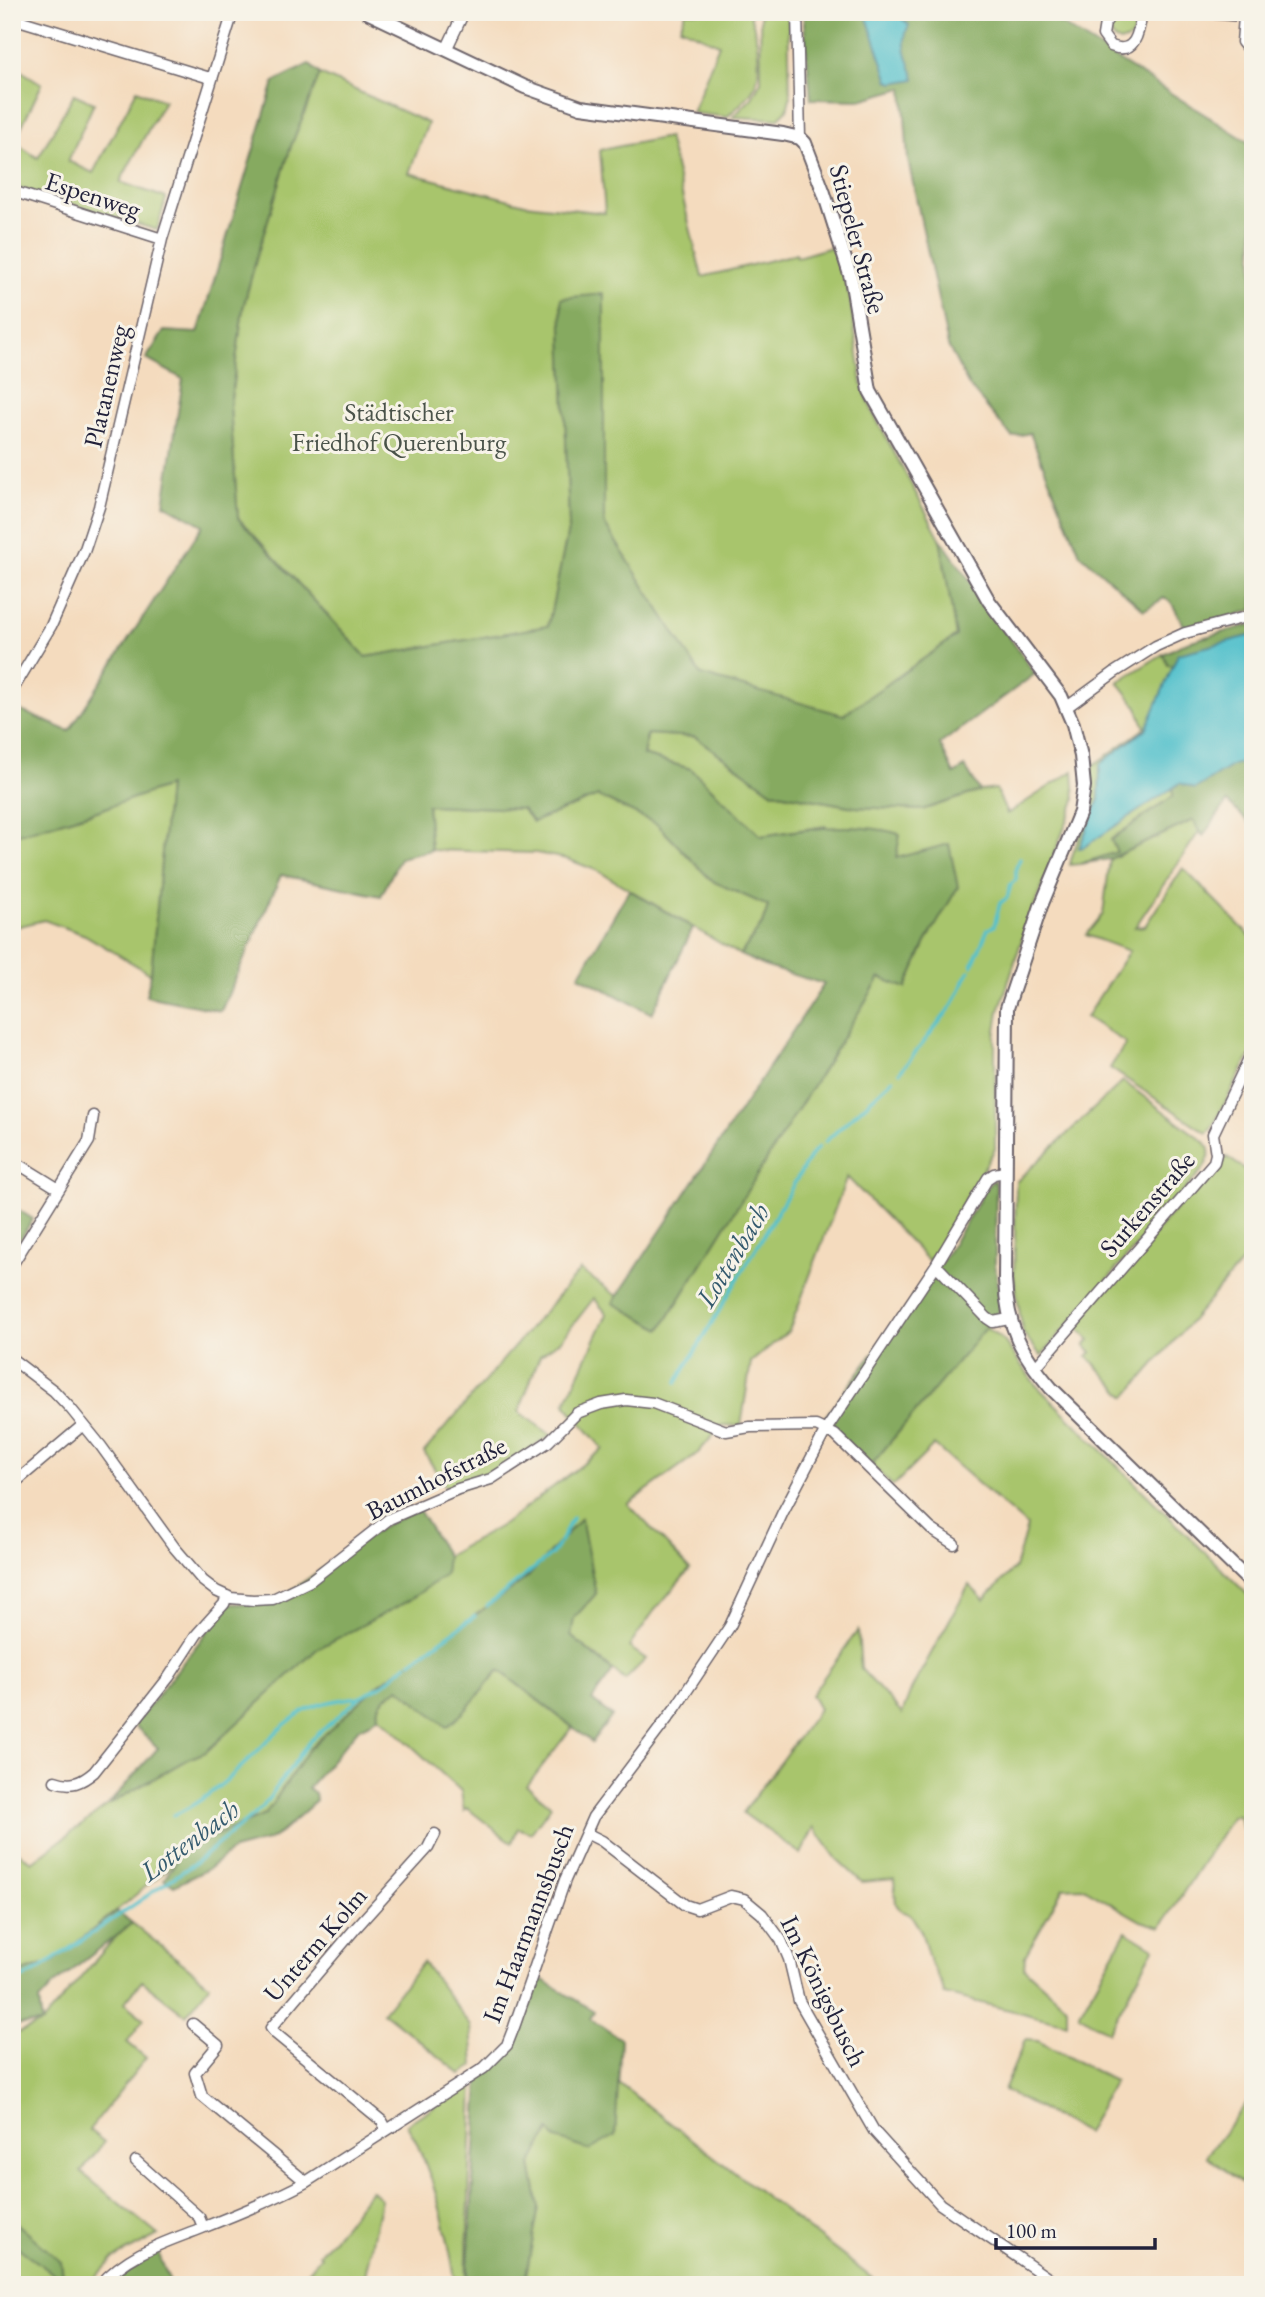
<svg xmlns="http://www.w3.org/2000/svg" width="1265" height="2297" font-family="'EB Garamond',serif">
<style>
.green{fill:#a8c56c;stroke:#657454;stroke-width:2}
.forest{fill:#86aa60;stroke:#54664e;stroke-width:2}
.water{fill:#54c1cc;stroke:#3b7284;stroke-width:2}
.lines{fill:none;stroke-linecap:round;stroke-linejoin:round}
.stream{stroke:#54c1cc;stroke-width:3.5}
.minor-casing{stroke:#6c6369;stroke-width:13}
.tertiary-casing{stroke:#6c6369;stroke-width:16}
.minor{stroke:#fff;stroke-width:10}
.tertiary{stroke:#fff;stroke-width:12}
.labels{text-anchor:middle;dominant-baseline:central;stroke-width:6;stroke-linejoin:round;paint-order:stroke}
.street-label{font-size:26px;fill:#22223b;stroke:#f7f3e8}
.park-label{font-size:26px;fill:#4a534a;stroke:#f7f3e8}
.water-label{font-size:28px;font-style:italic;fill:#345a6e;stroke:#f7f3e8}
</style>
<rect width="100%" height="100%" fill="#f7f3e8"/>
<filter id="ink" filterUnits="userSpaceOnUse"><feTurbulence type="fractalNoise" baseFrequency=".0143" numOctaves="2"/><feDisplacementMap in="SourceGraphic" scale="14" xChannelSelector="R" yChannelSelector="G"/><feConvolveMatrix kernelMatrix="1 2 1 2 8 2 1 2 1" color-interpolation-filters="sRGB"/></filter>
<filter id="wash" filterUnits="userSpaceOnUse"><feTurbulence type="fractalNoise" baseFrequency=".00686" numOctaves="4" result="noise"/><feDisplacementMap in="SourceGraphic" scale="28" xChannelSelector="R" yChannelSelector="G"/><feGaussianBlur stdDeviation="1.57" result="paint"/><feColorMatrix in="noise" values="0 0 0 0 0 0 0 0 0 0 0 0 0 0 0 0 0 1.4 0 .05"/><feComposite in="paint" operator="in"/></filter>
<g filter="url(#wash)">
<rect width="100%" height="100%" fill="#f4dbbe"/>
<!-- green -->
<path class="green" d="M 686,12 L 748,12 C 757,27 763,72 754,88 C 748,99 736,108 727,117 L 692,113 L 719,44 L 680,27 Z
M 760,12 L 788,12 L 790,98 L 787,110 L 778,119 L 733,117 L 752,98 L 761,81 Z
M 1119,12 L 1137,12 L 1135,28 L 1131,38 L 1120,42 L 1115,40 C 1106,29 1111,22 1119,12 Z
M 15,67 L 42,84 L 14,142 L 38,158 L 74,94 L 94,103 L 68,161 L 93,173 L 137,90 L 164,101 L 120,182 L 166,198 L 157,230 L 12,186 L 12,72 Z
M 320,74 L 428,123 L 409,173 L 525,204 L 605,213 L 600,150 L 668,137 L 702,277 L 796,254 L 797,257 L 835,246 L 850,298 L 862,383 L 873,413 L 940,538 L 956,636 L 842,716 L 701,675 L 604,523 L 561,298 L 569,526 L 548,626 L 366,657 L 238,518 L 230,406 L 243,308 L 258,252 L 291,146 Z
M 1163,654 L 1168,665 L 1181,666 L 1171,772 L 1174,796 L 1111,839 L 1118,852 L 1080,864 L 1070,865 C 1073,846 1084,831 1089,812 C 1093,798 1092,781 1091,767 L 1145,728 L 1136,705 L 1118,682 Z
M 648,734 L 695,737 L 773,792 L 854,807 L 922,810 L 980,791 L 996,789 L 1007,814 L 1073,771 L 1075,800 L 1022,939 L 999,1011 L 995,1037 L 995,1149 L 929,1261 L 847,1177 L 789,1331 L 751,1362 L 741,1426 L 722,1425 L 698,1453 L 628,1504 L 690,1569 L 654,1611 L 629,1647 L 646,1659 L 625,1680 L 571,1636 L 574,1618 L 595,1594 L 580,1519 L 528,1577 L 377,1686 L 292,1774 L 265,1815 L 214,1835 L 176,1862 L 54,1961 L 12,1976 L 12,1847 L 32,1862 L 108,1805 L 188,1759 L 206,1752 L 317,1649 L 444,1575 L 447,1556 L 504,1524 L 603,1449 L 565,1404 L 607,1314 L 594,1298 L 561,1340 L 540,1355 L 519,1412 L 551,1435 L 481,1481 L 449,1492 L 424,1452 L 580,1270 L 617,1296 L 614,1303 L 661,1329 L 880,977 L 906,988 L 926,942 L 896,859 L 825,826 L 761,836 L 691,769 L 643,755 Z
M 168,785 L 151,974 L 85,935 L 44,920 L 12,928 L 12,836 L 97,811 Z
M 597,796 L 657,824 L 712,881 L 768,906 L 763,922 L 740,955 L 598,871 L 567,859 L 536,853 L 431,850 L 427,805 L 522,809 L 533,822 Z
M 1194,820 L 1199,832 L 1135,927 L 1145,926 L 1183,868 L 1253,939 L 1253,1050 L 1211,1129 L 1207,1133 L 1110,1068 L 1126,1043 L 1086,1017 L 1129,951 L 1086,935 L 1103,914 L 1110,859 Z
M 1123,1081 L 1206,1143 C 1212,1153 1209,1158 1204,1168 L 1041,1356 L 1023,1333 L 1014,1278 L 1016,1182 Z
M 1227,1157 L 1253,1175 L 1253,1249 L 1126,1397 L 1087,1356 L 1092,1352 L 1085,1345 L 1090,1340 L 1075,1326 L 1198,1183 L 1209,1181 Z
M 985,1327 L 1004,1341 L 1035,1384 L 1253,1600 L 1253,1845 L 1249,1846 L 1238,1815 L 1232,1817 L 1161,1927 L 1141,1921 L 1082,1887 L 1063,1888 L 1025,1956 L 1024,1968 L 1067,2007 L 1067,2024 L 944,1994 L 942,1984 L 930,1962 L 921,1931 L 911,1915 L 901,1911 L 896,1904 L 894,1879 L 862,1882 L 837,1859 L 814,1827 L 801,1854 L 743,1813 L 819,1709 L 811,1695 L 858,1630 L 861,1669 L 902,1714 L 912,1688 L 969,1585 L 984,1600 L 1015,1568 L 1027,1526 L 934,1445 L 893,1486 L 871,1465 Z
M 499,1670 L 572,1727 L 527,1786 L 551,1806 L 531,1833 L 518,1828 L 512,1843 L 467,1808 L 464,1811 L 461,1791 L 379,1716 C 376,1701 387,1697 399,1688 L 464,1712 Z
M 132,1923 L 210,1985 L 186,2015 L 142,1981 L 124,2003 L 144,2019 L 127,2042 L 146,2058 L 89,2130 L 104,2142 L 81,2172 L 158,2235 L 113,2259 L 89,2285 L 12,2285 L 12,2035 L 42,2023 L 117,1935 Z
M 1126,1931 L 1154,1948 L 1108,2032 L 1079,2015 Z
M 423,1962 L 471,2026 L 474,2066 L 461,2074 L 383,2012 Z
M 1025,2040 L 1038,2041 L 1114,2081 L 1086,2133 L 1004,2090 Z
M 617,2082 L 877,2282 L 875,2285 L 524,2285 L 539,2207 L 531,2165 L 549,2129 L 615,2136 Z
M 470,2083 L 473,2085 L 466,2285 L 456,2285 C 447,2229 434,2173 407,2124 Z
M 1253,2095 L 1253,2191 L 1206,2156 Z
M 371,2190 L 381,2199 L 363,2285 L 297,2285 L 321,2256 L 319,2254 L 342,2228 Z"/>
<!-- forest -->
<path class="forest" d="M 803,12 L 1042,12 L 1253,145 L 1253,610 L 1186,629 L 1171,602 L 1164,598 L 1144,610 L 1080,554 L 1030,433 L 1012,437 L 969,386 L 948,346 L 908,160 L 903,88 L 860,100 L 811,99 Z
M 309,64 L 320,74 L 291,146 L 258,252 L 243,308 L 230,406 L 238,518 L 366,657 L 548,626 L 569,526 L 561,298 L 604,294 L 604,523 L 701,675 L 843,715 L 956,636 L 940,538 L 1035,674 L 940,744 L 954,774 L 965,767 L 980,791 L 922,810 L 854,807 L 773,792 L 695,737 L 647,734 L 643,755 L 691,769 L 761,836 C 808,829 853,821 900,834 L 896,858 L 949,844 L 958,887 L 926,942 L 906,988 L 880,978 L 661,1329 L 613,1303 L 824,984 L 767,967 L 740,955 L 763,923 L 768,906 L 712,881 L 657,824 L 598,796 L 533,822 L 522,809 L 427,805 L 431,850 L 400,858 L 381,896 L 281,875 L 221,1011 L 146,996 L 151,974 L 168,786 L 97,811 L 12,836 L 12,707 L 69,731 L 203,525 L 164,504 L 183,379 L 146,359 L 164,331 L 198,333 L 274,82 Z
M 1253,624 L 1253,645 L 1181,666 L 1168,665 L 1163,654 L 1187,642 Z
M 1253,725 L 1253,826 L 1227,802 L 1203,836 L 1193,820 L 1110,859 L 1080,864 L 1117,852 L 1111,840 L 1173,796 L 1171,772 Z
M 629,890 L 693,928 L 652,1014 L 579,976 Z
M 994,1180 L 996,1186 L 995,1264 L 1001,1305 L 997,1315 L 871,1465 L 823,1420 L 941,1263 L 989,1184 Z
M 12,1206 L 33,1219 L 12,1252 Z
M 419,1510 L 447,1556 L 445,1575 L 408,1601 L 317,1649 L 206,1752 L 188,1759 L 108,1805 L 158,1748 L 134,1725 L 229,1604 L 273,1603 L 387,1524 Z
M 581,1518 L 596,1594 L 574,1618 L 571,1636 L 613,1671 L 592,1700 L 612,1716 L 592,1742 L 499,1670 L 464,1712 L 447,1727 L 399,1688 C 387,1697 376,1701 379,1716 L 370,1723 L 359,1728 L 308,1788 L 315,1793 L 316,1801 L 280,1833 L 267,1841 L 233,1850 L 208,1869 L 174,1886 L 164,1879 L 176,1862 L 173,1853 L 265,1815 L 309,1749 L 377,1686 L 528,1577 Z
M 117,1911 L 132,1923 L 55,1984 L 39,2001 L 42,2023 L 18,2025 L 12,2028 L 12,1976 L 54,1961 Z
M 540,1978 L 594,2011 L 590,2019 L 621,2039 L 615,2136 L 590,2150 L 556,2139 L 549,2130 L 531,2165 L 539,2207 L 524,2285 L 467,2285 L 479,2079 L 508,2054 L 525,2021 Z
M 12,2219 L 61,2262 L 64,2282 L 12,2243 Z
M 158,2252 L 171,2285 L 109,2285 L 119,2273 Z"/>
<!-- water -->
<path class="water" d="M 865,12 L 895,12 L 909,25 C 899,44 909,60 915,79 L 893,83 L 889,81 Z
M 1253,635 L 1253,760 L 1233,765 L 1195,789 L 1180,783 L 1084,847 L 1079,848 L 1099,799 L 1100,764 L 1146,729 L 1178,654 Z"/>
<g class="lines">
<!-- stream -->
<path class="stream" d="M 972,966 L 988,929 L 994,926 L 1000,903 L 1007,898 L 1011,884 L 1016,880 L 1016,868 L 1020,859
M 900,1072 L 952,1006 L 969,971
M 825,1142 L 893,1079
M 677,1382 L 811,1155 L 819,1147
M 560,1542 L 572,1518
M 487,1606 L 552,1554 L 558,1545
M 411,1662 L 475,1616
M 174,1815 C 200,1803 220,1787 240,1768 C 265,1746 283,1719 315,1706 C 329,1701 344,1699 358,1697
M 12,1982 L 34,1973 L 195,1863 L 262,1808 L 309,1742 L 360,1697 L 384,1684 L 407,1664"/>
</g>
</g>
<g filter="url(#ink)">
<g class="lines">
<defs>
<path id="minor" d="M 797,12 L 800,138
M 1113,12 L 1105,23 L 1103,35 L 1111,46 C 1136,56 1139,31 1142,12
M 1197,12 L 1253,17
M 1244,17 L 1242,42 L 1246,47 L 1253,48
M 12,18 L 210,78
M 446,50 L 464,12
M 12,191 L 162,239
M 12,691 L 51,626 L 85,549 L 99,507 L 162,239 L 233,12
M 1067,707 L 1115,672 L 1156,646 L 1185,633 L 1253,615
M 12,1160 L 59,1189
M 12,1265 L 89,1141 L 93,1116
M 936,1265 L 987,1318 L 993,1322 L 1009,1319
M 12,1359 L 54,1391 L 71,1409 L 101,1446 L 174,1547 L 203,1581 L 216,1591 L 231,1598 L 253,1600 L 273,1599 L 310,1581 L 389,1519 L 458,1489 L 491,1479 L 548,1442 L 577,1413 L 601,1404 L 626,1400 L 653,1403 L 726,1431 L 750,1427 L 816,1426 L 835,1435 L 931,1529 L 954,1544
M 1035,1368 L 1214,1162 L 1216,1154 L 1213,1134 L 1253,1050
M 12,1485 L 83,1425
M 55,1781 C 71,1787 81,1783 94,1772 L 169,1677 L 197,1634 L 224,1604 L 227,1596
M 586,1833 L 602,1841 L 685,1905 L 697,1909 L 731,1896 L 744,1899 L 762,1914 L 781,1940 L 789,1959 L 799,2001 L 874,2131 L 940,2204 L 1058,2285
M 193,2024 L 218,2045 L 195,2073 L 202,2096 L 306,2182
M 387,2130 L 382,2121 L 276,2034 L 271,2028 L 354,1930 L 428,1848 L 435,1834
M 136,2161 L 199,2217 L 203,2227
M 100,2285 C 128,2253 164,2243 202,2228 C 238,2214 273,2200 306,2182 L 484,2068 L 507,2045 L 514,2027 L 565,1880 L 593,1817 L 676,1707 L 730,1626 L 783,1512 L 826,1430 L 936,1265 L 988,1178 L 994,1174 L 1005,1172"/>
<path id="tertiary" d="M 367,12 L 525,87 L 581,107 L 783,134 L 800,138 L 805,143 L 824,193 L 851,278 L 870,391 L 989,601 L 1061,696 L 1073,724 L 1081,756 L 1084,786 L 1080,812 L 1041,906 L 1007,1008 L 1005,1280 C 1007,1327 1021,1353 1051,1388 L 1253,1585"/>
</defs>
<!-- minor casing -->
<use href="#minor" class="minor-casing"/>
<!-- tertiary casing -->
<use href="#tertiary" class="tertiary-casing"/>
<!-- minor -->
<use href="#minor" class="minor"/>
<!-- tertiary -->
<use href="#tertiary" class="tertiary"/>
</g>
</g>
<g class="labels">
<!-- street labels -->
<g class="street-label">
<text transform="translate(93 195) rotate(18)">Espenweg</text>
<text transform="translate(858 239) rotate(75)">Stiepeler Straße</text>
<text transform="translate(106 386) rotate(-77)">Platanenweg</text>
<text transform="translate(1147 1204) rotate(-49)">Surkenstraße</text>
<text transform="translate(436 1478) rotate(-27)">Baumhofstraße</text>
<text transform="translate(528 1923) rotate(-69)">Im Haarmannsbusch</text>
<text transform="translate(315 1944) rotate(-49)">Unterm Kolm</text>
<text transform="translate(824 1991) rotate(64)">Im Königsbusch</text>
</g>
<!-- park labels -->
<g class="park-label">
<text x="399" y="412">Städtischer<tspan x="399" dy="30">Friedhof Querenburg</tspan></text>
</g>
<!-- water labels -->
<g class="water-label">
<text transform="translate(732 1255) rotate(-59)">Lottenbach</text>
<text transform="translate(189 1840) rotate(-37)">Lottenbach</text>
</g>
</g>
<!-- margin -->
<rect width="1265" height="2297" fill="none" stroke="#f7f3e8" stroke-width="42"/>
<!-- scale -->
<path d="M996 2238v10h159v-10" fill="none" stroke="#22223b" stroke-width="3.5"/>
<text x="1006" y="2238" font-size="21" fill="#22223b" stroke="#f7f3e8" stroke-width="5" paint-order="stroke">100 m</text>
</svg>
